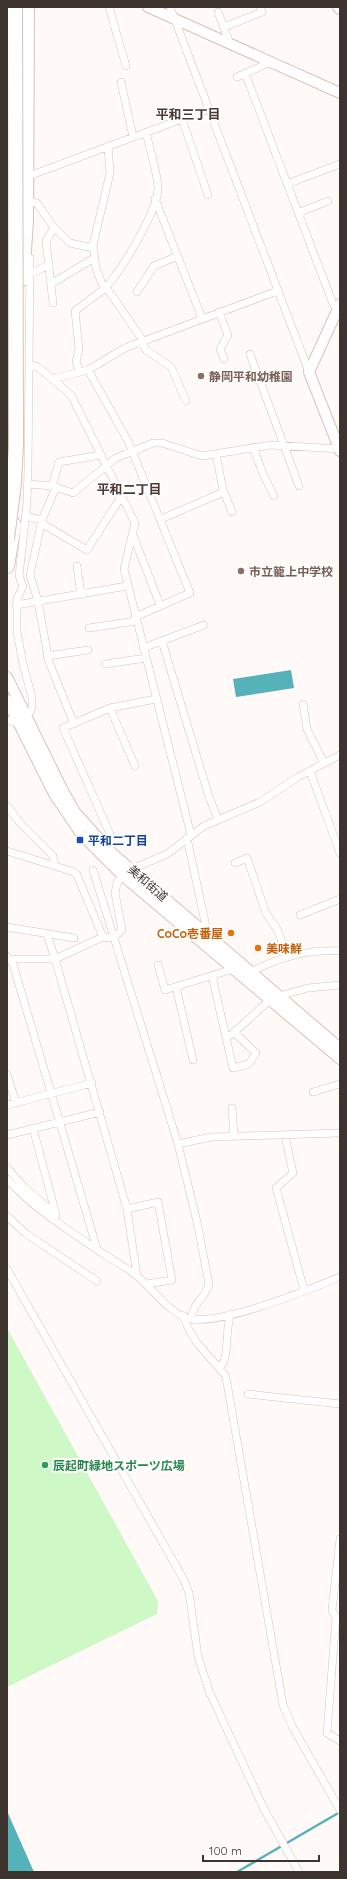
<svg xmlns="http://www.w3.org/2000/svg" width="347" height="1879" font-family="Quicksand,'Noto Sans JP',sans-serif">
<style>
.green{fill:#cef8c5}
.water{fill:#55b2b8}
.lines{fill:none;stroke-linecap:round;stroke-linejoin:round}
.stream{stroke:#55b2b8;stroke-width:2.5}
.street-casing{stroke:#dac1b8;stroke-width:8}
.secondary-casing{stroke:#dac1b8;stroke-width:12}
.primary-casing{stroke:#dac1b8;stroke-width:14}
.highway-casing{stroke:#dac1b8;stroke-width:16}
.street{stroke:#fff;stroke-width:7}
.secondary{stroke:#fff;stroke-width:10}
.primary{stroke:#fff;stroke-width:12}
.highway{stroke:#fff;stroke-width:14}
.highway-bridge-casing{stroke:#dac1b8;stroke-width:16;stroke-linecap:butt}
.highway-bridge{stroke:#fff;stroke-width:14}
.education-dot{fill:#8d6e63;stroke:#fff;stroke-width:1.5}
.transit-dot{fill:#1a4fb4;stroke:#fff;stroke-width:1.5}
.food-dot{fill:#e8710a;stroke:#fff;stroke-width:1.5}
.leisure-dot{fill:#2e9e5b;stroke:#fff;stroke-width:1.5}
.labels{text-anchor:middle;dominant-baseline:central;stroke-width:4;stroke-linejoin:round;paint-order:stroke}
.education-label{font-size:12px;font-weight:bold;fill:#785e54;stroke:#fff;text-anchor:start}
.transit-label{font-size:12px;font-weight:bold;fill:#164399;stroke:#fff;text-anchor:start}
.street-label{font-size:12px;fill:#3d3430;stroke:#fff}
.food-label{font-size:12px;font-weight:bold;fill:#c56008;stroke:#fff;text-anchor:end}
.leisure-label{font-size:12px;font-weight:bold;fill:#27864d;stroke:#fff;text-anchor:start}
.neighbourhood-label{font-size:13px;font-weight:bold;fill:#4c3932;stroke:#fff}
</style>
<rect width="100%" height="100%" fill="#fffaf8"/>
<!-- green -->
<path class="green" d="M 7,1328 L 158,1601 L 157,1614 L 7,1687 Z"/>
<!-- water -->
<path class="water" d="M 291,670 L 294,688 L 236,697 L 233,679 Z
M 7,1811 L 34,1872 L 7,1872 Z"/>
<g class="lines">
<!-- stream -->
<path class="stream" d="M 237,1872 L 340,1812"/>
<defs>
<path id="street" d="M 109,7 L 126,66
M 170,7 L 309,372
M 218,12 L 230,44
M 224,27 L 262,12 L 260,7
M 245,73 L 333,304 L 338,309
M 237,77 L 271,62
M 121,82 L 133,137
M 182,119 L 208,195
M 26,177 L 209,109
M 287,184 L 340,164
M 155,199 L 202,318
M 26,201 L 37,203 L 52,225 L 70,243 L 93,248
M 298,213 L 328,201
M 30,274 L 49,265
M 51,284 L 94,258
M 106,287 L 144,342
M 104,289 C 120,273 157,212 158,189 C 158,174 149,147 146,132
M 137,292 L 154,266 L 178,256
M 53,303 L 46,241 L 54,228
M 219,312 L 228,335 L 220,349 L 224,359
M 142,342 L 146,350 L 171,367 L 186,401
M 250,354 L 299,486
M 30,365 L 38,367 L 71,395 L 135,523 L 124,569 L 191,835
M 88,370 L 128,441 L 190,593 L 135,617
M 80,372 L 76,362 L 79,349 L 75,311 L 104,289 L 96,268 L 93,245 L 110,173 L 108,146
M 53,379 L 88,370 L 125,348 L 277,291
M 253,447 L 263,474 L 274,496
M 216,454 L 223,490 L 232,512
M 28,484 L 52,486 L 73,493 L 116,458 L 153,443 L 162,443 L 202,456 L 271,445 L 340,449
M 52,486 L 59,462 L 101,455
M 56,487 L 42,520 L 30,575 L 38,601 L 49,662 L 74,724
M 25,516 L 42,520
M 161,519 L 224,492
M 41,523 L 87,550 L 121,497
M 133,535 L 160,605
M 77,566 L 81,595
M 16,605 L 127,586
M 89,628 L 136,621
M 162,641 L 209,797 L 218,819
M 143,648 L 204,625
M 47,656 L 88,650
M 105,664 L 146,658
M 303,704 L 307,729 L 324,763
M 110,708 L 135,766
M 7,720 L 17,723 L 26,718 L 32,708 L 32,698 L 23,664 L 17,632 L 17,599 L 23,586 L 19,576 L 27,503 L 28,469 L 30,258
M 310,771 L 340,853
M 7,806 L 20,823 L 53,856 L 54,865
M 187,838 L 208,936
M 105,845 L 110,834 L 63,728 L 110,708 L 156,699
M 7,851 L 74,872 L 77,875 L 103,937 L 113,938 L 122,930 L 115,893 L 117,883 L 121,877 L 132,869 L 167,854 L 204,826 L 260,802 L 298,777 L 340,755
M 235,863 L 247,858 L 266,913 L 278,931 L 287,956
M 93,870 L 178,1144 L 197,1222 L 209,1284 C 206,1298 191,1304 192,1319
M 300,915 L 340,899
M 7,927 L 74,938
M 47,934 L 55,959 L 103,937
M 7,956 L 13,964 L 97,1249
M 7,959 L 55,959 L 127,1209 L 137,1276
M 158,965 L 165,990 L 233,969
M 251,972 C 279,957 308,949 340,951
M 212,976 L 233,1068 L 249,1064 L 256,1053 L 234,1032
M 176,987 L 193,1060
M 279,996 L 308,988 L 340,985
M 231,1035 L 270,1000
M 7,1074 L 16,1103
M 313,1092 L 340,1084
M 7,1105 L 92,1083
M 232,1108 L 234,1136
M 33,1128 L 56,1215
M 7,1135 L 100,1112
M 285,1136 L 293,1173 L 276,1188 L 304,1290
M 178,1144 L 211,1137 L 340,1133
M 7,1168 L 25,1188 L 56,1215
M 7,1179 C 34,1209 71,1232 105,1255 C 116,1262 128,1268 138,1277 C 155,1290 169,1315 192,1319 C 225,1324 307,1290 340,1277
M 127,1209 L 158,1202 L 172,1280 L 146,1284
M 7,1216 L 25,1233 L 97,1281
M 7,1269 L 184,1580 L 189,1593 L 198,1656 L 209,1691 L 264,1809 L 299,1872
M 183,1316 L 189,1330 L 197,1343 L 225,1375 L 227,1383 L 283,1705 L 292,1726 L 340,1810
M 219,1368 C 231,1358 224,1330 231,1314
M 248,1394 L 340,1404
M 340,1539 L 332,1610 L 336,1617 L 327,1733 L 340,1741"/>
<path id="secondary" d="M 148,7 L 340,93
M 340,304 L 309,372 L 340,451
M 7,677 L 62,789 L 75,812 L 112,853 L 340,1048
M 7,700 L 54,794 L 81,834 L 123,876 L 340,1059"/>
<path id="primary" d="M 339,7 L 340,8"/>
<path id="highway" d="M 22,279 L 26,221 L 27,7
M 7,566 L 14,525"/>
</defs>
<!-- street casing -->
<use href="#street" class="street-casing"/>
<!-- secondary casing -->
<use href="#secondary" class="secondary-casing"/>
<!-- primary casing -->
<use href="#primary" class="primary-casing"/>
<!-- highway casing -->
<use href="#highway" class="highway-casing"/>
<!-- street -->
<use href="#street" class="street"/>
<!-- secondary -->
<use href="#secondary" class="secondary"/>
<!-- primary -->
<use href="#primary" class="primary"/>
<!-- highway -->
<use href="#highway" class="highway"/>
<defs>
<path id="highway-bridge" d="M 7,539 L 14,483 L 16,444 L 15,7"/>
</defs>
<!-- highway-bridge casing -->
<use href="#highway-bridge" class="highway-bridge-casing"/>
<!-- highway-bridge -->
<use href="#highway-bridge" class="highway-bridge"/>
</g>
<!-- markers -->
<g class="education-dot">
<circle cx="201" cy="376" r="4"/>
<circle cx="241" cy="571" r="4"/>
</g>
<rect class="transit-dot" x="76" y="836" width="8" height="8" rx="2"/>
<g class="food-dot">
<circle cx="231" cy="933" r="4"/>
<circle cx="258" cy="948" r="4"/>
</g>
<circle class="leisure-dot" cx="45" cy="1465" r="4"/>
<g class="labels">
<!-- education labels -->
<g class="education-label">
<text x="209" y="376">静岡平和幼稚園</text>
<text x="249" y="571">市立籠上中学校</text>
</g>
<!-- transit labels -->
<g class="transit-label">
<text x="88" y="840">平和二丁目</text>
</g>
<!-- street labels -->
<g class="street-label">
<text transform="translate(148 883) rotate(41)">美和街道</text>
</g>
<!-- food labels -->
<g class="food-label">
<text x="223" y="933">CoCo壱番屋</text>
<text x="266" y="948" text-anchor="start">美味鮮</text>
</g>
<!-- leisure labels -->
<g class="leisure-label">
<text x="53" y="1465">辰起町緑地スポーツ広場</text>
</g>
<!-- neighbourhood labels -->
<g class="neighbourhood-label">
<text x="188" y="114">平和三丁目</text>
<text x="129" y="489">平和二丁目</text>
</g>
</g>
<!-- border -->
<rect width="347" height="1879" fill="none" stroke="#3d3430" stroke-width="16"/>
<!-- scale -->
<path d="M203 1855v6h116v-6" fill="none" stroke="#3d3430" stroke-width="2"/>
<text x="209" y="1855" font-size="12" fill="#3d3430" stroke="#ffffff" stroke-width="3" paint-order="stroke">100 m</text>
</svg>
